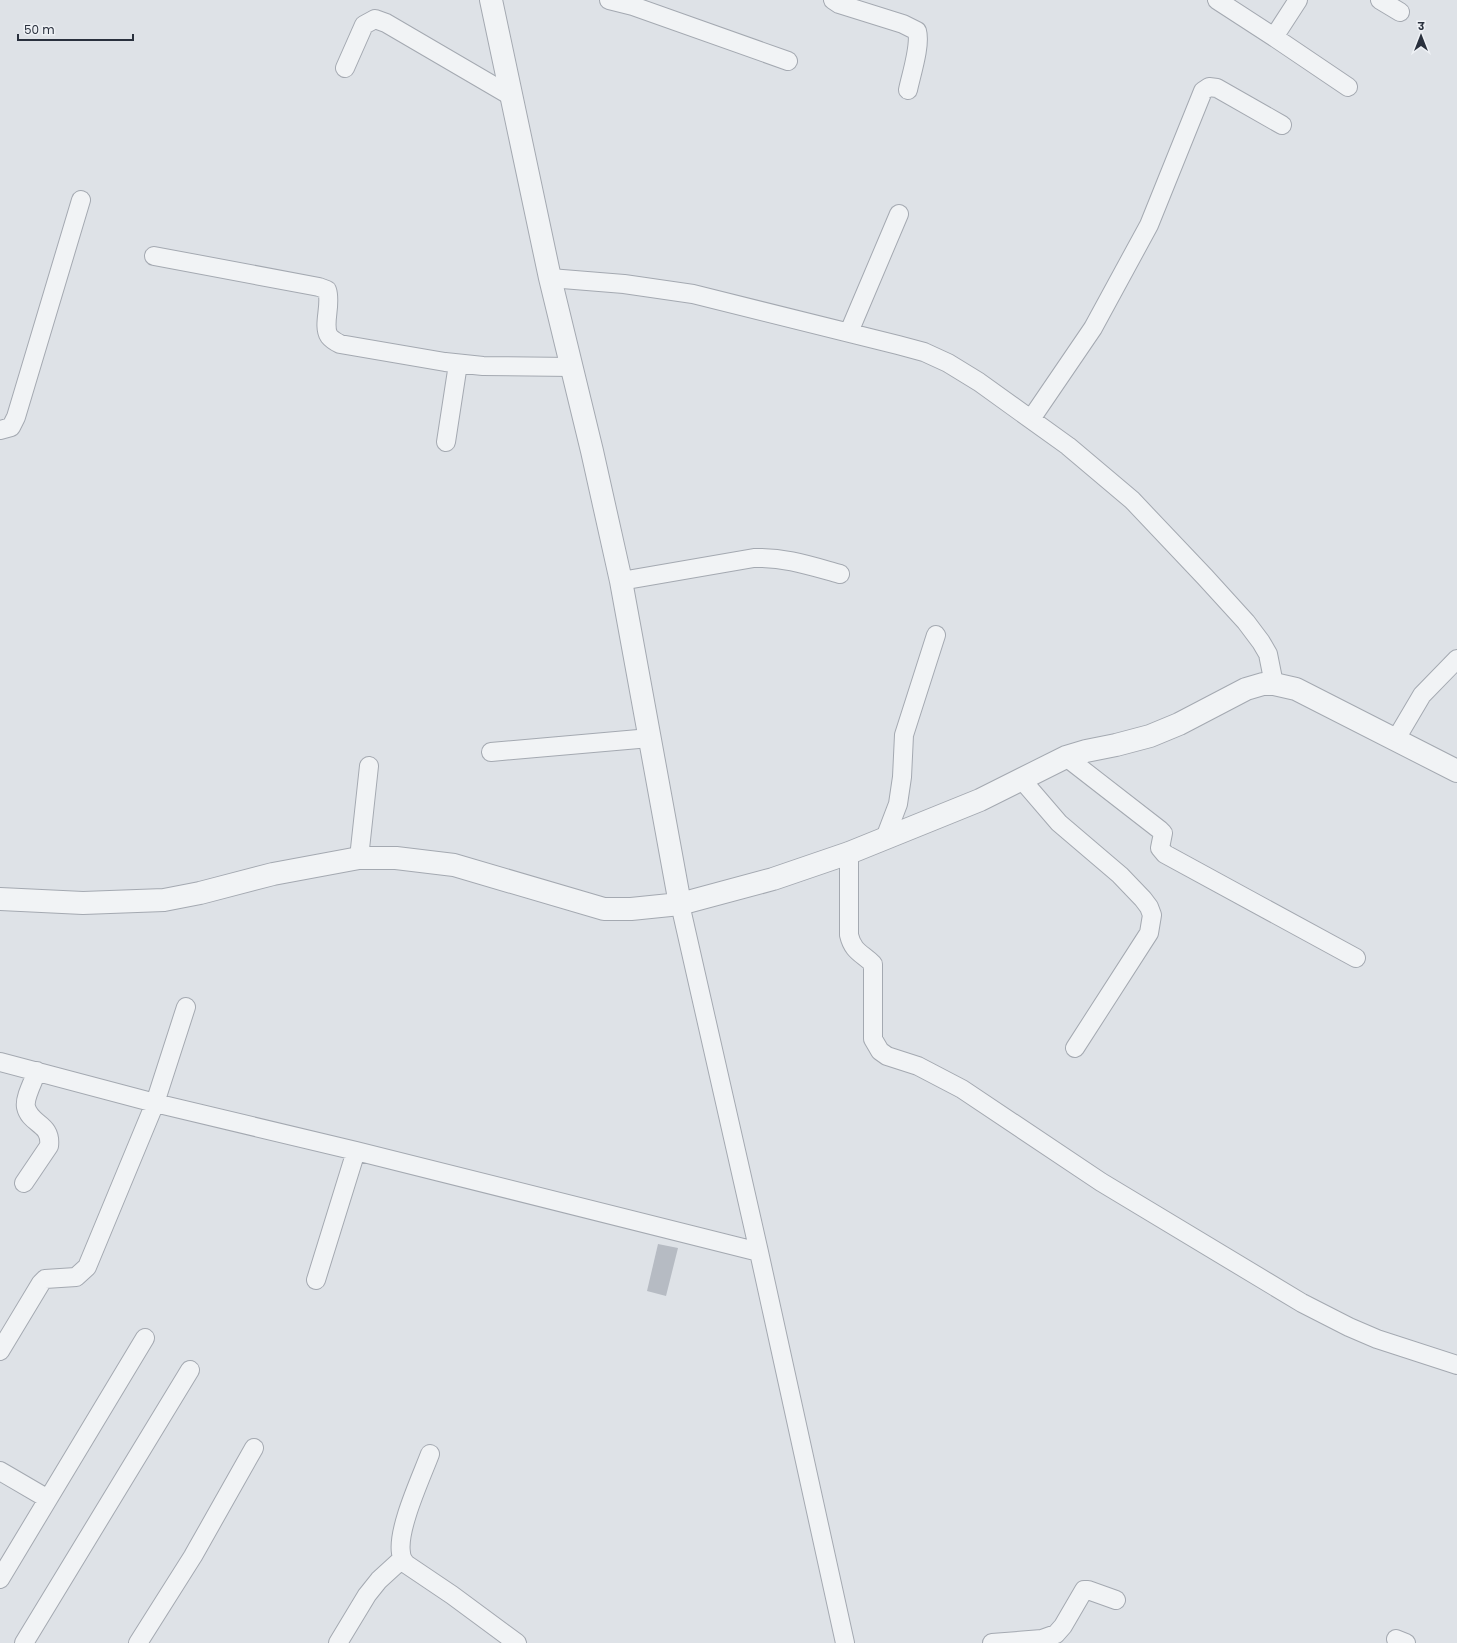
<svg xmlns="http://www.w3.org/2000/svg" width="1457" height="1643" font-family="Poppins,'Noto Sans Devanagari',sans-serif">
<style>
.building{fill:#b6bbc3}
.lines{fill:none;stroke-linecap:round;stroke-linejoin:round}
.minor-casing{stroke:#a4a9b1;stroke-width:20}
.tertiary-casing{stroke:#a4a9b1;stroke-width:24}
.minor{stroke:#f1f3f5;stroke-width:18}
.tertiary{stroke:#f1f3f5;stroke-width:22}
</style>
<rect width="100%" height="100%" fill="#dee2e7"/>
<!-- building -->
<path class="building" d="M 658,1244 L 678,1248 L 666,1296 L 647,1291 Z"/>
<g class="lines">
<defs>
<path id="minor" d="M 609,0 L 633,6 L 788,61
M 833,0 L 839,4 L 903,24 L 917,31 C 921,45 911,75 908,90
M 1217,0 L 1274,37
M 1298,0 L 1274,37 L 1348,87
M 1380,0 L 1400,12
M 345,68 L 364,25 L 375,19 L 386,23 L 511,96
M 154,256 L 319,287 L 327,290 C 332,304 322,325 329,336 C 332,340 336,342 340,344 L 445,362 L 483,366 L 572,367
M 550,278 L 624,284 L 693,294 L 898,345 L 924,352 L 948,363 L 979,382 L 1068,446 L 1132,500 L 1205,577 L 1246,622 L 1261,642 L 1268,654 L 1274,684
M 849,332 L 899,214
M 1031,419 L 1093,328 L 1149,225 L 1203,91 L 1209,87 L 1217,88 L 1282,125
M 0,430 L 11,427 L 16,417 L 81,200
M 446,442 L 458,364
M 621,581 L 754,558 C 785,557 811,566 840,574
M 1396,739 L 1422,695 L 1457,659
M 491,752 L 650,738
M 1066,757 L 1160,830 L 1163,833 L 1160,848 L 1165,854 L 1356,958
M 1022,780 L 1059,823 L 1120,875 L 1143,899 L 1149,907 L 1152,915 L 1149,933 L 1075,1048
M 885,838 L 898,804 L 902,777 L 904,735 L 936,635
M 849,853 L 849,935 C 853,952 862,953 873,964 L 873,1039 L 880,1051 L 887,1056 L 918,1066 L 962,1089 L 1101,1182 L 1302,1303 L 1349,1327 L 1377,1339 L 1457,1365
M 359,858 L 369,766
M 680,904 L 759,1252 L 845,1643
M 0,1062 L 155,1103 L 356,1151 L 759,1252
M 24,1183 L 49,1146 C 52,1123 30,1125 26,1107 C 24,1098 34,1080 37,1071
M 316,1280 L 356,1151
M 0,1351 L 41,1283 L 45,1279 L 76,1277 L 87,1267 L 155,1103 L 186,1007
M 430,1454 C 421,1478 397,1529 401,1553 C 401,1558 403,1560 406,1564 L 452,1595 L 517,1643
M 0,1471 L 48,1499
M 0,1579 L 145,1338
M 1396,1639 L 1406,1643
M 24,1643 L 190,1370
M 138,1643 L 193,1556 L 254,1448
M 338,1643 L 367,1595 L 379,1580 L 402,1559
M 992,1643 L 1042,1639 L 1056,1634 L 1063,1626 L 1084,1590 L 1088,1590 L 1116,1600"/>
<path id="tertiary" d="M 491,0 L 550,278 L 592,451 L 621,581 L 680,904
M 0,899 L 83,903 L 164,900 L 200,893 L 273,874 L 359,858 L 396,858 L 454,865 L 604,909 L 631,909 L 680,904 L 773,879 L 849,853 L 980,800 L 1066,757 L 1086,751 L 1116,745 L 1150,736 L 1179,724 L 1246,689 L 1263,684 L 1274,684 L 1296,689 L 1457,771"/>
</defs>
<!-- minor casing -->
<use href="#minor" class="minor-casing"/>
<!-- tertiary casing -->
<use href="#tertiary" class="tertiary-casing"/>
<!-- minor -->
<use href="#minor" class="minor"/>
<!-- tertiary -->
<use href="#tertiary" class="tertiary"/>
</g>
<!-- north arrow -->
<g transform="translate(1421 36)" stroke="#eef1f5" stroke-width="3" paint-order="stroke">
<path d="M0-3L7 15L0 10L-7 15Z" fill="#29303d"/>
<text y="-6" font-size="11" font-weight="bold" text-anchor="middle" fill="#29303d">उ</text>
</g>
<!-- scale -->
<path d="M18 34v6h115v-6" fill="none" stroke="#29303d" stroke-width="2"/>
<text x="24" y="34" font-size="12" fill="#29303d" stroke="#eef1f5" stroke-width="3" paint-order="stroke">50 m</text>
</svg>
